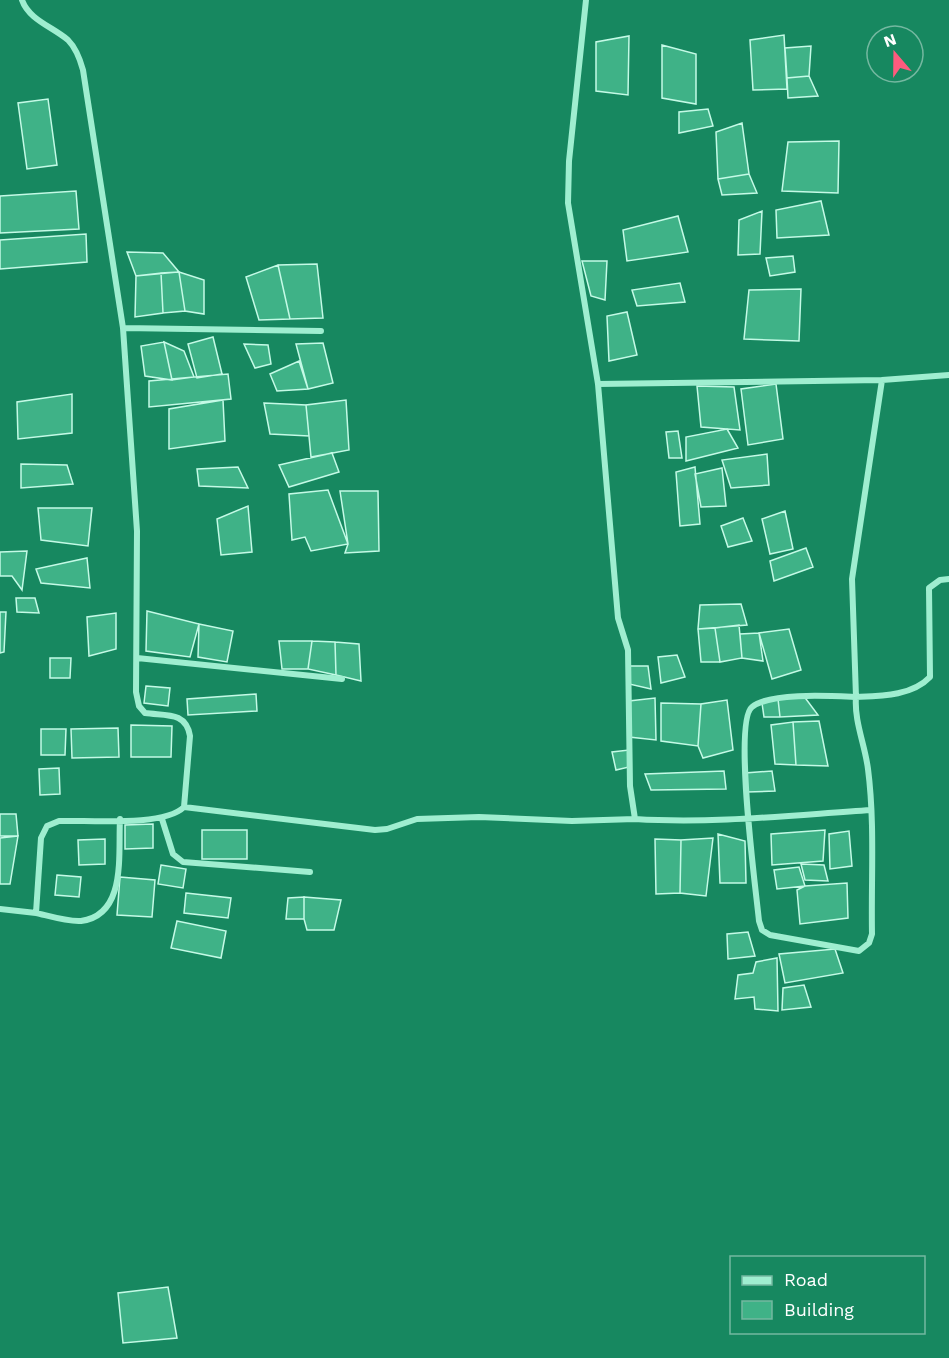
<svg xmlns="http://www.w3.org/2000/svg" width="949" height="1358" font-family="'Work Sans',sans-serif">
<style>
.building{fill:#3fb287;stroke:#c4fae6;stroke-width:1.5}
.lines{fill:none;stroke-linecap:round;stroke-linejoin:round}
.street{stroke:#9feed0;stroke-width:6}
</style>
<rect width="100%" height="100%" fill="#178860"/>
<!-- building -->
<path class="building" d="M 784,35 L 787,89 L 753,90 L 750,40 Z
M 629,36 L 628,95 L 596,91 L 596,42 Z
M 662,45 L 696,54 L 696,104 L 662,98 Z
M 811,46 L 809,76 L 787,78 L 785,48 Z
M 809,76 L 818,96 L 788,98 L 787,78 Z
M 48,99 L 57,165 L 27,169 L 18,103 Z
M 708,109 L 713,126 L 679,133 L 679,112 Z
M 742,123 L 749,174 L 718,179 L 716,132 Z
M 839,141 L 838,193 L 782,191 L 788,142 Z
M 749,174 L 757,193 L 722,195 L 718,179 Z
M 76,191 L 79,229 L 0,233 L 0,196 Z
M 821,201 L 829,235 L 777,238 L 776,210 Z
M 762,211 L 760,254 L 738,255 L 739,220 Z
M 678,216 L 688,252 L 627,261 L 623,230 Z
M 86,234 L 87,262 L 0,269 L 0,240 Z
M 127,252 L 163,253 L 179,272 L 136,276 Z
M 793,256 L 795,272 L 770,276 L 766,258 Z
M 582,261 L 607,261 L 605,300 L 591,296 Z
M 317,264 L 323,318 L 290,319 L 278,265 Z
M 278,265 L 290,319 L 259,320 L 246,277 Z
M 179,272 L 185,311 L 163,313 L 161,273 Z
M 179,272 L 204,280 L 204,314 L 185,311 Z
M 161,273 L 163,313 L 135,317 L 136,276 Z
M 680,283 L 685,302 L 637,306 L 632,290 Z
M 801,289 L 799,341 L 744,339 L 749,290 Z
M 627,312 L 637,355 L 609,361 L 607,316 Z
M 213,337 L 222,374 L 197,378 L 188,344 Z
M 164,342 L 172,380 L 145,376 L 141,346 Z
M 164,342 L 184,351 L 194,377 L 172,380 Z
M 323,343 L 333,383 L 308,389 L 296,344 Z
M 244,344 L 268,345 L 271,364 L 255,368 Z
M 299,361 L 308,389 L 277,391 L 270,374 Z
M 228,374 L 231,399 L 149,407 L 149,381 Z
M 776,384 L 783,439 L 748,445 L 741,389 Z
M 697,386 L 734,387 L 740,430 L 701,427 Z
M 72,394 L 72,433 L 18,439 L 17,402 Z
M 223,400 L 225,441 L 169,449 L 169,409 Z
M 346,400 L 349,450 L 311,457 L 306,405 Z
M 264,403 L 306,405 L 309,436 L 270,434 Z
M 727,429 L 738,448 L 686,461 L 686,437 Z
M 678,431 L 682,458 L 669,458 L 666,432 Z
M 332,453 L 339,472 L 289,487 L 279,465 Z
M 767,454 L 769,485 L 731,488 L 722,460 Z
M 21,464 L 67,465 L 73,484 L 21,488 Z
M 238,467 L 248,488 L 199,486 L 197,469 Z
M 695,467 L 700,524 L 680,526 L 676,472 Z
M 722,468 L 726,506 L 701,507 L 695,474 Z
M 328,490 L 348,544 L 311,551 L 305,537 L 292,540 L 289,494 Z
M 340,491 L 378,491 L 379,551 L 345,553 L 348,544 Z
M 248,506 L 252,552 L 221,555 L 217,519 Z
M 38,508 L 92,508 L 88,546 L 41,540 Z
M 785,511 L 793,549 L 770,554 L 762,519 Z
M 743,518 L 752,541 L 728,547 L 721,526 Z
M 806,548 L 813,567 L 774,581 L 770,561 Z
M 27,551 L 22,590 L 12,576 L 0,576 L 0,552 Z
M 87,558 L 90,588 L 41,583 L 36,569 Z
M 16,598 L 35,598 L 39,613 L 17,612 Z
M 741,604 L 747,625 L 698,629 L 700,605 Z
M 147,611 L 199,624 L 190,657 L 146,651 Z
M 0,612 L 6,612 L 4,652 L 0,653 Z
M 116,613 L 116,649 L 89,656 L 87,617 Z
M 199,624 L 233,631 L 227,662 L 198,657 Z
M 739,625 L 742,658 L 720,662 L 715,628 Z
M 715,628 L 720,662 L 701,662 L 698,629 Z
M 789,629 L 801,670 L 772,679 L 759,633 Z
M 759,633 L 763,661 L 742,658 L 740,634 Z
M 279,641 L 312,641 L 308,669 L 282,669 Z
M 312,641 L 335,642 L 336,675 L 308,669 Z
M 335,642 L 359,644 L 361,681 L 336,675 Z
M 677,655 L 685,677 L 661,683 L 658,657 Z
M 50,658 L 71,658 L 70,678 L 50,678 Z
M 628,666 L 648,666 L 651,689 L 629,684 Z
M 146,686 L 170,688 L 168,706 L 144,703 Z
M 256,694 L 257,711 L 188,715 L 187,699 Z
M 803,695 L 818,715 L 780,717 L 778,699 Z
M 655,698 L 656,740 L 629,737 L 629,701 Z
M 778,699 L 780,717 L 764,717 L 762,703 Z
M 727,700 L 733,750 L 703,758 L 698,746 L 701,704 Z
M 661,703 L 701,704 L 698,746 L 661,741 Z
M 819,721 L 828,766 L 796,765 L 793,722 Z
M 793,722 L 796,765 L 775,764 L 771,725 Z
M 131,725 L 172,726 L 171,757 L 131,757 Z
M 118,728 L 119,757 L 72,758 L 71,729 Z
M 41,729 L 66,729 L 65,755 L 41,755 Z
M 629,750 L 629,767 L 616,770 L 612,752 Z
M 59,768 L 60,794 L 40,795 L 39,769 Z
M 724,771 L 726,789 L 651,790 L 645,774 Z
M 772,771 L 775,791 L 747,792 L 745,773 Z
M 0,814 L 16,814 L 18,836 L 0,836 Z
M 153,824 L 153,848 L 125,849 L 125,825 Z
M 202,830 L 247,830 L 247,859 L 202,859 Z
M 825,830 L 823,861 L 772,865 L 771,834 Z
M 849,831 L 852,866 L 830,869 L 829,834 Z
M 718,834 L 745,841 L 746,883 L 720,883 Z
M 18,836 L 10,884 L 0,884 L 0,838 Z
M 713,838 L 706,896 L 680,893 L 681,840 Z
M 105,839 L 105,864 L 79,865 L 78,840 Z
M 655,839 L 681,840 L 680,893 L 656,894 Z
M 801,864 L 824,865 L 828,881 L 805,880 Z
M 161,865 L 186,869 L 183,888 L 158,884 Z
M 799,867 L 805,886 L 777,889 L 774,870 Z
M 57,875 L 81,877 L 79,897 L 55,895 Z
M 120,877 L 155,880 L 152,917 L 117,915 Z
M 847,883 L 848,918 L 800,924 L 797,890 L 805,886 Z
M 186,893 L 231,898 L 228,918 L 184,913 Z
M 304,897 L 304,919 L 286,919 L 288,898 Z
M 304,897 L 341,900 L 334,930 L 307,930 L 304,919 Z
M 177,921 L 226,931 L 221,958 L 171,948 Z
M 748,932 L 755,956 L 728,959 L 727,934 Z
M 835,949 L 843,973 L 785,983 L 779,954 Z
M 777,958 L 778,1011 L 755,1009 L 754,997 L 735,999 L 738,975 L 753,973 L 756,962 Z
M 804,985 L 811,1007 L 782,1010 L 783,988 Z
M 168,1287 L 177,1338 L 123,1343 L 118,1293 Z"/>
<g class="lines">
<!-- street -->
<path class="street" d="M 586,0 L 569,161 L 568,203 L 598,384 L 618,618 L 628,650 L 630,786 L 635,819 C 713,824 793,815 871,810
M 123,328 L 321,331
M 882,380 L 852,579 L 856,697 C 833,696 770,692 752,707 C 733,722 756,890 759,921 L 762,930 L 770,935 L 859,951 L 869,943 L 872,934 C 871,879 875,823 868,769 C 865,745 854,721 856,697 C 881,696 912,696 930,677 L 929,588 L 940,580 L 949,579
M 598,384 L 882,380 L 949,375
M 137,658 L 342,679
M 184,807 L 375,830 L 387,829 L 417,819 L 479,817 L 572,821 L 635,819
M 162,819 L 173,854 L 183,862 L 310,872
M 0,909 L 36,913 L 41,838 L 47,826 L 59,821 C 89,820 164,827 184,807 L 190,736 C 186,711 165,716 145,713 L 139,706 L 136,692 L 137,531 L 123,328 L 83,70 C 80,59 76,48 68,40 C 53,27 29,20 22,0
M 36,913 C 49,916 68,922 81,921 C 127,915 118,854 120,819"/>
</g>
<!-- legend -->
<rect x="730" y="1256" width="195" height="78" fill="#178860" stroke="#74b8a0" stroke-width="1.5"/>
<rect x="742" y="1276" width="30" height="9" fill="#9feed0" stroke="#74b8a0" stroke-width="1.5"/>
<text x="784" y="1286" font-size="18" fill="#ffffff">Road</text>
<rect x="742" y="1301" width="30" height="18" fill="#3fb287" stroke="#74b8a0" stroke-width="1.5"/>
<text x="784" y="1316" font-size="18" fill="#ffffff">Building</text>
<!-- north arrow -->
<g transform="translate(895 54) rotate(340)"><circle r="28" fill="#178860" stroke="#74b8a0" stroke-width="1.5"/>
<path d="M0-4.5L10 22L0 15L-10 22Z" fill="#ff5b7e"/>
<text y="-9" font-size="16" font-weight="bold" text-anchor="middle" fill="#ffffff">N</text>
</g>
</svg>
